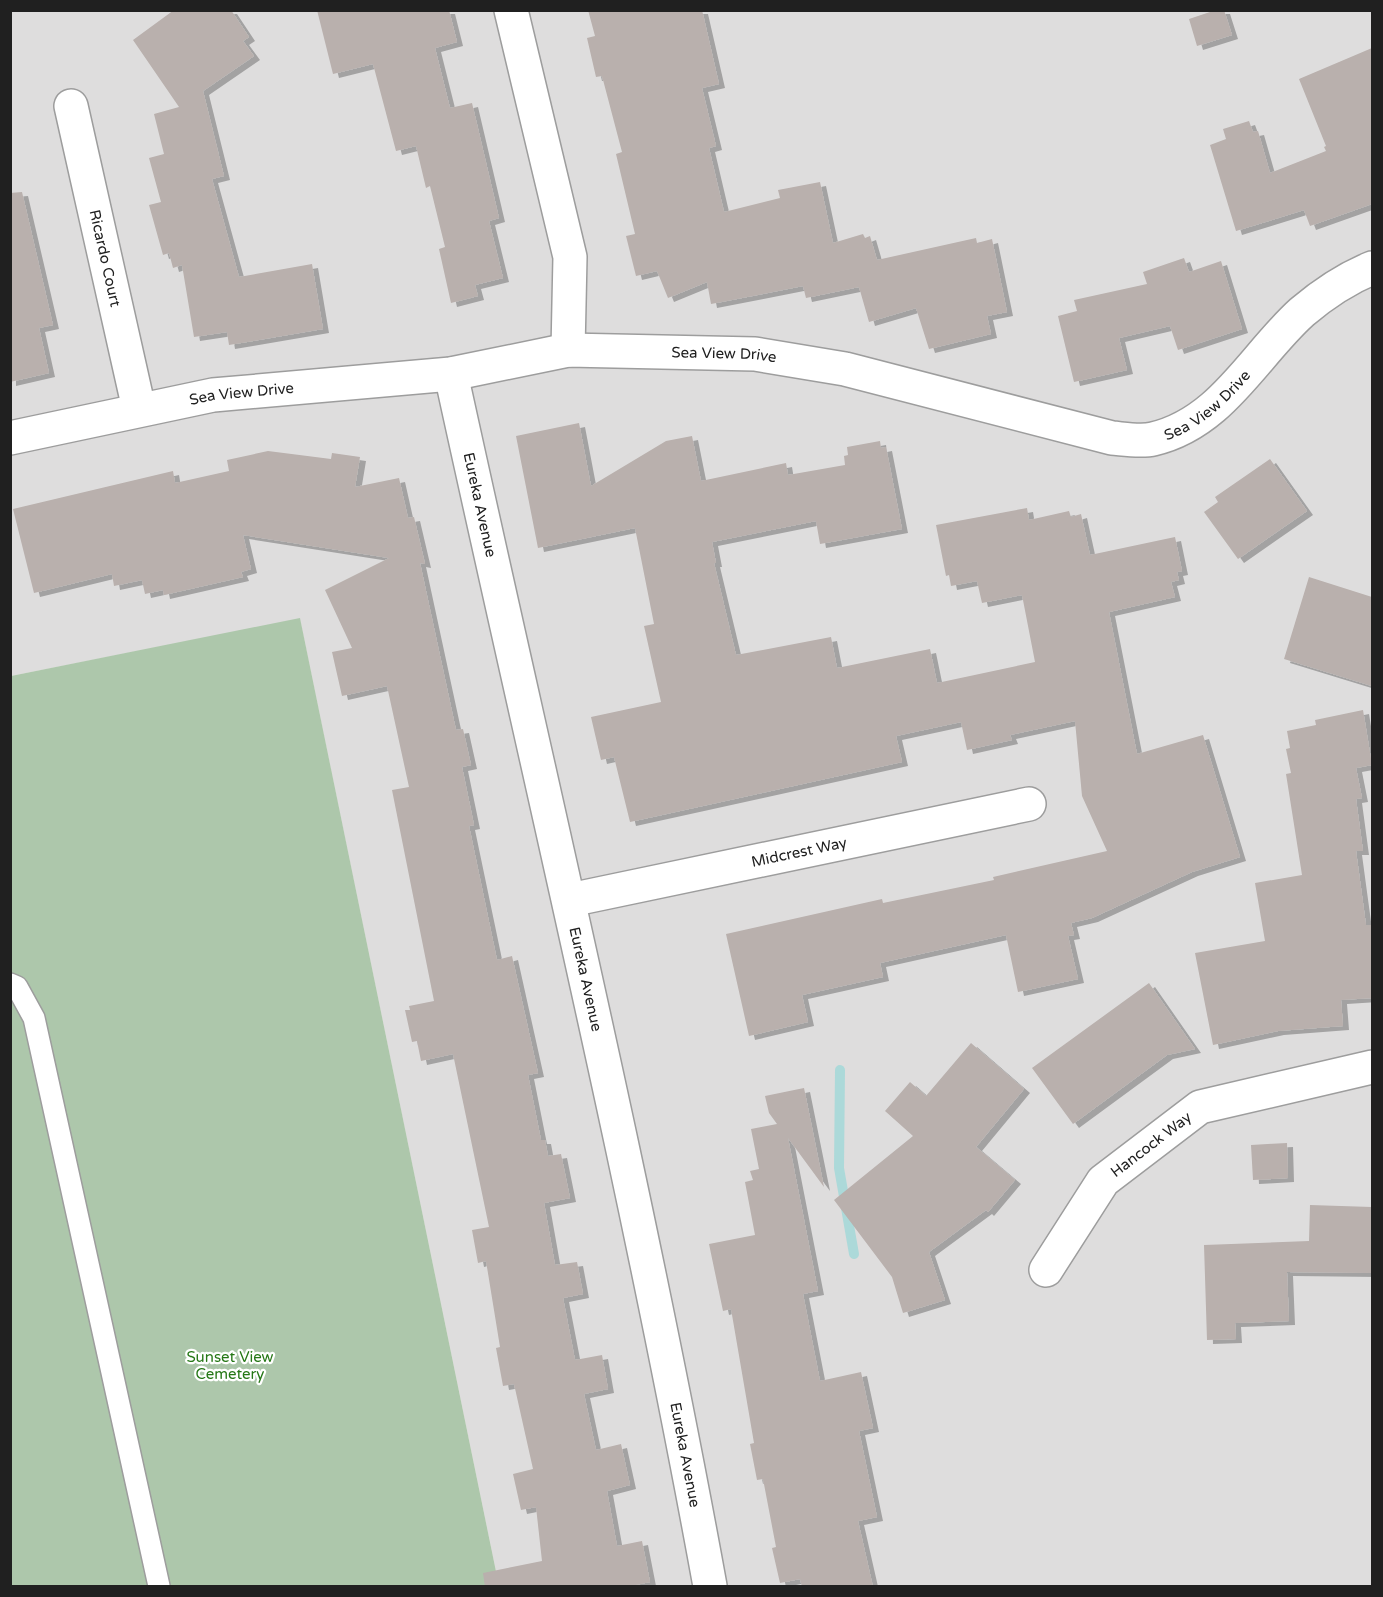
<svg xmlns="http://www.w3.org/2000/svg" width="1383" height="1597" font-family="'Varela Round',sans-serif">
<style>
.residential{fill:#dedddd}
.cemetery{fill:#adc7ab}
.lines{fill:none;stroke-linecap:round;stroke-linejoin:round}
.stream{stroke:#acd9d9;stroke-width:10}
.building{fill:#b9b0ad;filter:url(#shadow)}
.lane-casing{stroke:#9d9d9d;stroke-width:24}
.street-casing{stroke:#9d9d9d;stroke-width:36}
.lane{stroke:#fff;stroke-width:21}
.street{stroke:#fff;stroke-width:33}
.labels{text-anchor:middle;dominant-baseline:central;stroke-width:4.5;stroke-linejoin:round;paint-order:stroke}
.street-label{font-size:15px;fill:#202020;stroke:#fff}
.park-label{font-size:15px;fill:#257716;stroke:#fff}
</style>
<defs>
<filter id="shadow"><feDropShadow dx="6" dy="4" stdDeviation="0" flood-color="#0004"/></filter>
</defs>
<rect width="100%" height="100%" fill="#f0ebe8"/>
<!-- residential -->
<path class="residential" d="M 11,11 L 1372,11 L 1372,1586 L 499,1586 L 300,619 L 11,676 Z"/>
<!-- cemetery -->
<path class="cemetery" d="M 300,618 L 499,1586 L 11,1586 L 11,676 Z"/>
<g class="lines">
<!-- stream -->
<path class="stream" d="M 840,1070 L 839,1168 L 854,1254"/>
</g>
<!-- building -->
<path class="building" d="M 174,10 L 231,10 L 249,37 L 243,41 L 254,56 L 203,91 L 224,176 L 212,179 L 239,277 L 312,264 L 323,329 L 229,345 L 227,332 L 194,337 L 182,265 L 173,268 L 169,253 L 163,255 L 149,205 L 161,202 L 149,158 L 164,154 L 154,114 L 179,107 L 133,40 Z
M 317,10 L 449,10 L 457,42 L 435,48 L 450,108 L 472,103 L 499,218 L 489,221 L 503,278 L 475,285 L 478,296 L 451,303 L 439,249 L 445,247 L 430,186 L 426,188 L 416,146 L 396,151 L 373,64 L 333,74 Z
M 588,10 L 702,10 L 719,84 L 702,88 L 716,146 L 709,148 L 724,212 L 780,198 L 778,190 L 820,182 L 833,243 L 863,234 L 865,238 L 870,236 L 877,260 L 976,238 L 977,243 L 992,239 L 1007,312 L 987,316 L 991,334 L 929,349 L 916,308 L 869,322 L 859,287 L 806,298 L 803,286 L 711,304 L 707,282 L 668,298 L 657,271 L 636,276 L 626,236 L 635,234 L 616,154 L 622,152 L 602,76 L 596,77 L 587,38 L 595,36 Z
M 1216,10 L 1224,10 L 1232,35 L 1197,46 L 1189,19 Z
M 1372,48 L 1372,204 L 1310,226 L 1304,210 L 1236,231 L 1210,145 L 1226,139 L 1223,129 L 1249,121 L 1253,132 L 1258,131 L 1270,173 L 1326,151 L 1324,147 L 1326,146 L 1299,79 Z
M 22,192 L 53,325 L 39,328 L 49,373 L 10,382 L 10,193 Z
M 1184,258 L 1189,272 L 1221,261 L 1242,329 L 1178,350 L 1170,326 L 1119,338 L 1127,370 L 1074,382 L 1058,316 L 1077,311 L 1074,300 L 1147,284 L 1143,272 Z
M 579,423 L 591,486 L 666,441 L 692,436 L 701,481 L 786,463 L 788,475 L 845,465 L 844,456 L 848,455 L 847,447 L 880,441 L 881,448 L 886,447 L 902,529 L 820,544 L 816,521 L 712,542 L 716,563 L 714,563 L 736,655 L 831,637 L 837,668 L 930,649 L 937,683 L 1035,662 L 1022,595 L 982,603 L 977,581 L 951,586 L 949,575 L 946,576 L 936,525 L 1027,508 L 1029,520 L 1069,511 L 1071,517 L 1081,514 L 1090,555 L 1175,537 L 1182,571 L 1177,572 L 1179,580 L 1171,582 L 1175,597 L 1109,612 L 1137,754 L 1203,735 L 1240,857 L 1192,872 L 1092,918 L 1071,923 L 1074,935 L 1068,936 L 1078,979 L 1018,992 L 1006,935 L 880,963 L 883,977 L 802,995 L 808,1022 L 749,1036 L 726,934 L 882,899 L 883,903 L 994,880 L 993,877 L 1107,851 L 1082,796 L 1075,721 L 1010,735 L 1012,740 L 967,750 L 961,722 L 896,736 L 902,762 L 630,822 L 614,757 L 601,760 L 591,717 L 661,702 L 644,626 L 654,624 L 635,528 L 538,548 L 516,436 Z
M 268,451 L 331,459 L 332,453 L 360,457 L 355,487 L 399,478 L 408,518 L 414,517 L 425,564 L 420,563 L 456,730 L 463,729 L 471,765 L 462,767 L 474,825 L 469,826 L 497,960 L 512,956 L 538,1073 L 528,1075 L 541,1140 L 545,1140 L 548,1156 L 561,1154 L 570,1198 L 544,1203 L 555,1265 L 577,1262 L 583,1294 L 563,1298 L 575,1360 L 602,1355 L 608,1389 L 584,1394 L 596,1450 L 621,1444 L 630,1485 L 607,1491 L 617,1546 L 642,1541 L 650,1582 L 626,1587 L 485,1587 L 483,1573 L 542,1561 L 536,1507 L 521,1510 L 513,1474 L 533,1469 L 514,1384 L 503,1386 L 496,1348 L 500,1347 L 486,1261 L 478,1263 L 472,1230 L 489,1227 L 453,1054 L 421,1061 L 417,1041 L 412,1042 L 405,1010 L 410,1010 L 409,1006 L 434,1001 L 392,790 L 409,787 L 387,686 L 342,696 L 332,652 L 352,648 L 325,590 L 389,558 L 243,535 L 251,569 L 241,572 L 243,577 L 164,595 L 163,590 L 145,594 L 142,580 L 114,586 L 112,574 L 34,593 L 13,509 L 173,471 L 175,483 L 229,471 L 227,460 Z
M 1270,459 L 1307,511 L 1238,559 L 1204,512 L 1218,502 L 1215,497 Z
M 1309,577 L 1372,597 L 1372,686 L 1284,659 Z
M 1363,710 L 1372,765 L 1356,768 L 1362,798 L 1356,799 L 1363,851 L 1356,851 L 1366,925 L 1372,925 L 1372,998 L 1341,1000 L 1343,1026 L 1278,1031 L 1213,1045 L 1195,953 L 1265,941 L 1255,883 L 1302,875 L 1286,774 L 1291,773 L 1286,749 L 1290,748 L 1287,731 L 1316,725 L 1315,720 Z
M 1149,983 L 1195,1049 L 1167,1055 L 1073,1124 L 1032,1068 Z
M 971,1043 L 1024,1089 L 976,1147 L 1015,1180 L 988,1212 L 986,1210 L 929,1252 L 945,1300 L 903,1313 L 892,1277 L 834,1200 L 913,1136 L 885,1111 L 910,1082 L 926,1096 Z
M 804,1088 L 824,1187 L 788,1138 L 818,1291 L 803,1294 L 820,1381 L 861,1372 L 873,1428 L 859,1431 L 877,1517 L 858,1521 L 873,1587 L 802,1587 L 800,1579 L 780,1583 L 772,1548 L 776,1547 L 763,1479 L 757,1480 L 750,1444 L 754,1443 L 731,1309 L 723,1311 L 709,1244 L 755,1235 L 745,1182 L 753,1180 L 750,1171 L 759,1169 L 751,1129 L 777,1124 L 769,1113 L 765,1096 Z
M 1287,1143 L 1288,1178 L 1253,1180 L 1251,1145 Z
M 1310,1205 L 1372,1207 L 1372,1273 L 1287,1272 L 1289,1321 L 1235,1323 L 1236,1339 L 1207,1340 L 1204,1245 L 1309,1241 Z"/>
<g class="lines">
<defs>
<path id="lane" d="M 10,984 L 17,987 L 34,1018 L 159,1586"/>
<g id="street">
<path d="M 511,10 L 570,257 L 568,350"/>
<path id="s1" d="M 71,106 L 139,409"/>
<path id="s2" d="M 451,374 C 539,778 636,1180 710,1586"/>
<path id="s3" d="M 10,438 L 213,395 L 451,374 L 568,350 L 755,354 L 845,369 L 1112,438 C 1124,439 1141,442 1153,439 C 1222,423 1254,355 1302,312 C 1322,295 1348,278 1372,268"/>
<path id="s4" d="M 570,900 L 1029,804"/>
<path id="s5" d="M 1046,1270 L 1103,1181 L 1200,1107 L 1372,1067"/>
</g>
</defs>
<!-- lane casing -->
<use href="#lane" class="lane-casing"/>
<!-- street casing -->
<use href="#street" class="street-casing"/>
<!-- lane -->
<use href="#lane" class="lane"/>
<!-- street -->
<use href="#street" class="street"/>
</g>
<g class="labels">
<!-- street labels -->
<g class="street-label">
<text stroke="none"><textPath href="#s1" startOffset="156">Ricardo Court</textPath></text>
<text stroke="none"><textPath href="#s3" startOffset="722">Sea View Drive</textPath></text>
<text stroke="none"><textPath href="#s3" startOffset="236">Sea View Drive</textPath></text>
<text stroke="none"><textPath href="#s3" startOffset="1226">Sea View Drive</textPath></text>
<text stroke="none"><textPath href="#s2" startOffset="134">Eureka Avenue</textPath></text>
<text stroke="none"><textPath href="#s4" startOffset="234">Midcrest Way</textPath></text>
<text stroke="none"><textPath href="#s2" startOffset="620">Eureka Avenue</textPath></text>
<text stroke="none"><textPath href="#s5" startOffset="166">Hancock Way</textPath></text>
<text stroke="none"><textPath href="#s2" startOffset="1106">Eureka Avenue</textPath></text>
</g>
<!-- park labels -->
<g class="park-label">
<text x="230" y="1357">Sunset View<tspan x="230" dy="17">Cemetery</tspan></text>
</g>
</g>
<!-- border -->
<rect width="1383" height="1597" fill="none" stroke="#202020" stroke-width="24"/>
</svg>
